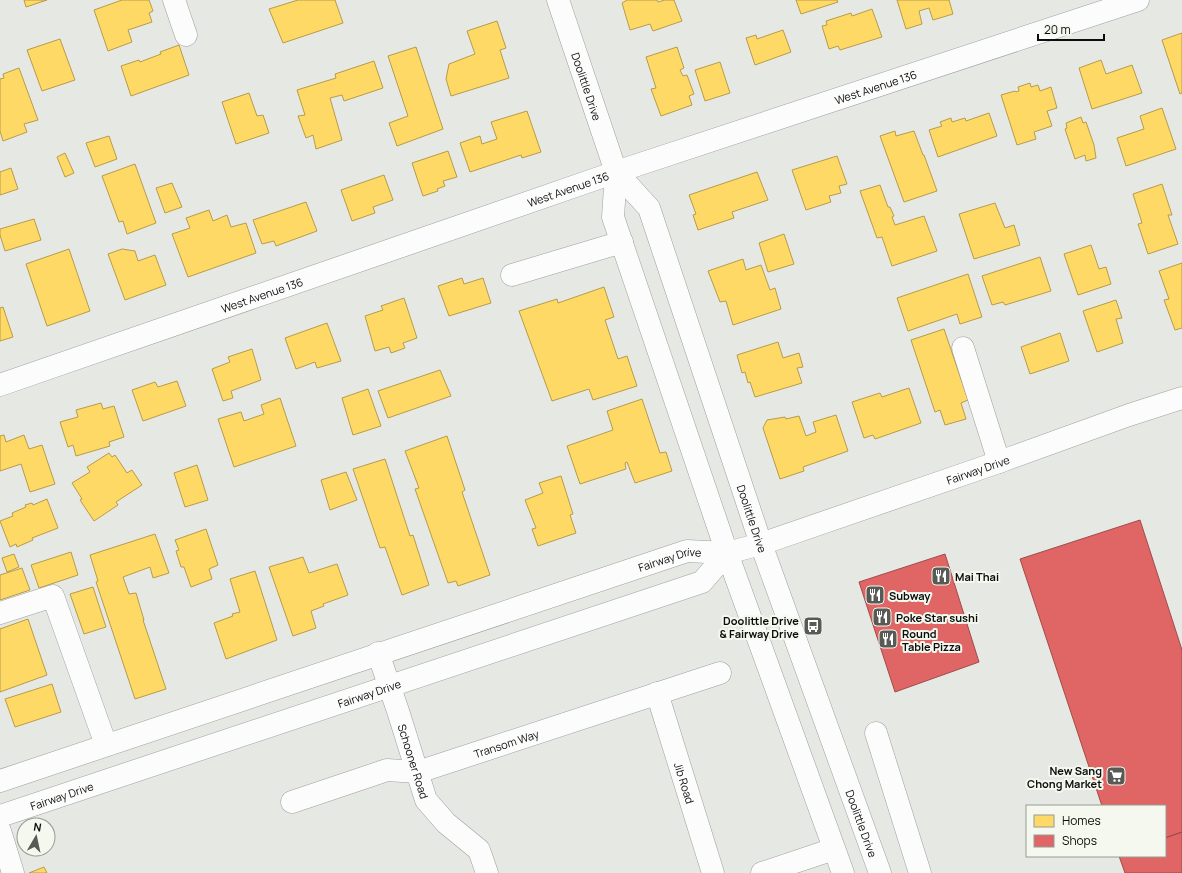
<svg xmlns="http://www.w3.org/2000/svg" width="1182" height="873" font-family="Manrope,sans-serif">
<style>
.homes{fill:#ffd966;stroke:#b69c4a}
.shops{fill:#e06666;stroke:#a04b4a}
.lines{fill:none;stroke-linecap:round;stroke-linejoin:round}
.minor-casing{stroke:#9fa09d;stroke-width:23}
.minor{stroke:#fbfcfb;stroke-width:22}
.labels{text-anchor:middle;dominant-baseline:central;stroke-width:4;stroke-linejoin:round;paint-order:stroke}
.street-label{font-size:11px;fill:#0c0d0a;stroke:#f4f8ef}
.poi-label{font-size:11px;font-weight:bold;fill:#0c0d0a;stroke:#f4f8ef;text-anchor:start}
</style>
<rect width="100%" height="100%" fill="#e6e8e3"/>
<!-- homes -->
<path class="homes" d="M 24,0 L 47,0 L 26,7 Z
M 122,0 L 149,0 L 153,11 L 149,13 L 152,22 L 128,30 L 132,42 L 108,51 L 94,10 Z
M 298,0 L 335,0 L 343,23 L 283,43 L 269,9 Z
M 627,0 L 657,0 L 658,2 L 665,0 L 674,0 L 682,21 L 653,31 L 650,24 L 630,30 L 622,3 Z
M 796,0 L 837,0 L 838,2 L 801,14 Z
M 897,0 L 949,0 L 953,14 L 933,20 L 929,8 L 919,11 L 922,24 L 906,29 Z
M 872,9 L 882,37 L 840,50 L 838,46 L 829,49 L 822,26 L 827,25 L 826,21 L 851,13 L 852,16 Z
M 497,21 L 506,48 L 500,50 L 509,78 L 451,96 L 446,79 L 449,64 L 475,54 L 467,31 Z
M 783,30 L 791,52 L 755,65 L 746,38 L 756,35 L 757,39 Z
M 1182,33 L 1182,93 L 1180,94 L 1162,40 Z
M 60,39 L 75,80 L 42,91 L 27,50 Z
M 179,45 L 189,75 L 131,96 L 121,66 L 139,60 L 140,62 L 161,54 L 160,52 Z
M 416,47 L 443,129 L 397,146 L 389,123 L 408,116 L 388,56 Z
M 677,47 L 684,68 L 680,70 L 683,76 L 687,75 L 694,94 L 689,96 L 692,105 L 661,116 L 651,89 L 656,88 L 646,57 Z
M 1101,60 L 1106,74 L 1132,65 L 1142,93 L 1092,109 L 1079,68 Z
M 374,61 L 383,88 L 344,101 L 342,95 L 330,98 L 342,140 L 316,149 L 313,135 L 306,138 L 298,116 L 305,115 L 297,90 L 336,78 L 335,74 Z
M 720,62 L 730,93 L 705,101 L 695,70 Z
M 19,68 L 38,120 L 24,124 L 27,132 L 3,141 L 0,131 L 0,79 L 4,78 L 3,74 Z
M 1030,83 L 1031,87 L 1038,85 L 1040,91 L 1051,87 L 1057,108 L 1047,111 L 1052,126 L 1034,132 L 1036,139 L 1017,145 L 1001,95 L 1015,91 L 1016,92 L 1019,91 L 1018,87 Z
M 249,93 L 257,116 L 263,115 L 269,133 L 236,144 L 222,102 Z
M 1162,108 L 1176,149 L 1126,166 L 1117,138 L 1144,129 L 1140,116 Z
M 527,111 L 541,152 L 522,158 L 521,155 L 470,172 L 460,143 L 480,136 L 482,144 L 497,139 L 491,122 Z
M 989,113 L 997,136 L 938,157 L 929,130 L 942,126 L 940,122 L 951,118 L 952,122 L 965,118 L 966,121 Z
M 1081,117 L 1083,123 L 1086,122 L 1094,145 L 1096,158 L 1086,161 L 1085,155 L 1075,159 L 1065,129 L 1067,128 L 1066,123 Z
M 895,131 L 896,136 L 914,131 L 923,155 L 924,155 L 937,191 L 904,202 L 880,136 Z
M 109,136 L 117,159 L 95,167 L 86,143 Z
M 448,151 L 457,177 L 443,181 L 445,186 L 437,189 L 438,191 L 423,196 L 412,163 Z
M 65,153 L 74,173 L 65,177 L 57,157 Z
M 837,156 L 847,184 L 839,186 L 841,193 L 829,196 L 831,202 L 806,210 L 792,170 Z
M 135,164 L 156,223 L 127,234 L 123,221 L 119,222 L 102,176 Z
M 11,168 L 18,189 L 0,195 L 0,172 Z
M 757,172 L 768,200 L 732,212 L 734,218 L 698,230 L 693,215 L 696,214 L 689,195 Z
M 384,175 L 393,200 L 373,207 L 375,213 L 352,221 L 341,190 Z
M 172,183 L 182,207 L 165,213 L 156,188 Z
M 1162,184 L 1172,215 L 1168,215 L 1178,244 L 1148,254 L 1138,224 L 1142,223 L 1133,194 Z
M 880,185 L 888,207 L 890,207 L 894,216 L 892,217 L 895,225 L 924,216 L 937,251 L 892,266 L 882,237 L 877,238 L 860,191 Z
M 306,202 L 317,231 L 276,246 L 274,241 L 262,244 L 253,220 Z
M 995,203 L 1005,228 L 1014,225 L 1020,245 L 974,259 L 959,214 Z
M 209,210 L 213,221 L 227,215 L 231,227 L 246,223 L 256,253 L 188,277 L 172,234 L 190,228 L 186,218 Z
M 34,219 L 41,240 L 5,251 L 0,235 L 0,229 Z
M 784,234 L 794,264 L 768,272 L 759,243 Z
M 1091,245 L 1099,269 L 1106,267 L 1111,284 L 1078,295 L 1064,254 Z
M 69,249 L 90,311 L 47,326 L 26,264 Z
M 122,249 L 135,251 L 138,261 L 155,255 L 166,285 L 125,300 L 108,254 Z
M 1040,257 L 1051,291 L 1005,305 L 1003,302 L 992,305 L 982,276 Z
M 743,259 L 746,270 L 761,265 L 770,290 L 775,288 L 781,309 L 733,325 L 726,301 L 720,302 L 708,271 Z
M 1182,263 L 1182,328 L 1175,330 L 1164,300 L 1169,299 L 1159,271 Z
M 968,274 L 982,317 L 960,324 L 957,314 L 908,331 L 897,298 Z
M 462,278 L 464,284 L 483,278 L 491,303 L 449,316 L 438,286 Z
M 604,287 L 614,317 L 605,320 L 618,359 L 627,356 L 637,386 L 593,400 L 589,389 L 552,401 L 519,311 L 557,299 L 558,303 Z
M 404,298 L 417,338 L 403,343 L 405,348 L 391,353 L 389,347 L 375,351 L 365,316 L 383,310 L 381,306 Z
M 1116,300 L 1122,318 L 1116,319 L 1123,343 L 1097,352 L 1083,311 Z
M 3,307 L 13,337 L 0,341 L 0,308 Z
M 327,323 L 341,361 L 317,368 L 315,362 L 296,369 L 285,338 Z
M 944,329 L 968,400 L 961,403 L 966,419 L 945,425 L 940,410 L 935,412 L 911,340 Z
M 1060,333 L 1069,361 L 1030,374 L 1021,347 Z
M 778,342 L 783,358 L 799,353 L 803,367 L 797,368 L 802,383 L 755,397 L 750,382 L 748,383 L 745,372 L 742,373 L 737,355 Z
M 252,349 L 261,380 L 231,391 L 233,398 L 223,401 L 212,369 L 230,362 L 228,357 Z
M 440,370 L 451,396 L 388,418 L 378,391 Z
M 177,381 L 186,406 L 143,421 L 132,390 L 155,382 L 158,387 Z
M 909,388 L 921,423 L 875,439 L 873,435 L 864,438 L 852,402 L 880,393 L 882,397 Z
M 368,389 L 381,426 L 353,435 L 342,398 Z
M 280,398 L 296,446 L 234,467 L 218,419 L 241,412 L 244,421 L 264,414 L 261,405 Z
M 642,399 L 660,453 L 666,452 L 672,471 L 635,483 L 627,462 L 625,463 L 626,469 L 580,484 L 567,446 L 613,430 L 607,411 Z
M 101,403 L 103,409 L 114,406 L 124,437 L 109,442 L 110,446 L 76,456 L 73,445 L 68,447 L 60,422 L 78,417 L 76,410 Z
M 836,415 L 848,451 L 803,467 L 804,471 L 780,479 L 763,428 L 767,420 L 785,417 L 786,419 L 799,416 L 806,436 L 816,432 L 813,422 Z
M 4,435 L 6,442 L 24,435 L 29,449 L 42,445 L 55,484 L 30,492 L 21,464 L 0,471 L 0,436 Z
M 447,436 L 465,490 L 462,492 L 490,575 L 458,586 L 456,581 L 448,583 L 415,489 L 419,488 L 405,451 Z
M 109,453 L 112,457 L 115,455 L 127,473 L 132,470 L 142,485 L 116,502 L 118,505 L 94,521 L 80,500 L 82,499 L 72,483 L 90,472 L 87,467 Z
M 385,459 L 410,536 L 413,535 L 429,585 L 402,595 L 385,547 L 380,548 L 353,469 Z
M 197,465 L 208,500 L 185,507 L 174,473 Z
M 346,472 L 357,500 L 330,510 L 321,480 Z
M 561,476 L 573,514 L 570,515 L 576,533 L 538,546 L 532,529 L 536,528 L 525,500 L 543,493 L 539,483 Z
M 47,499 L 58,528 L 32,538 L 33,540 L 17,547 L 16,544 L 10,547 L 0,521 L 13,516 L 12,513 L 26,507 L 25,505 L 32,503 L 33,505 Z
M 206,529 L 218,565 L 209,569 L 212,579 L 191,587 L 184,567 L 181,567 L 176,551 L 179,550 L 175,540 Z
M 155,534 L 169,573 L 153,578 L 150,567 L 123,577 L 129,594 L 136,593 L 144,620 L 143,620 L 166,689 L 135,699 L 96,582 L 98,581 L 90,555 Z
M 71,552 L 78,575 L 39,588 L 31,565 Z
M 14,554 L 19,567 L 7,572 L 2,558 Z
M 303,557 L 309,573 L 337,564 L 348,595 L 323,604 L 324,606 L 311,611 L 316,628 L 293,636 L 269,567 Z
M 22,568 L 30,590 L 0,600 L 0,575 Z
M 255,571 L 277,640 L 226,659 L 214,623 L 233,616 L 232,614 L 240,612 L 230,579 Z
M 93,587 L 106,627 L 84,634 L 70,594 Z
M 28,619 L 47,675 L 0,692 L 0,629 Z
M 52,684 L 61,712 L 15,727 L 5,699 Z
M 44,867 L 47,873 L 29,873 Z"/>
<!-- shops -->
<path class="shops" d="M 1140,520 L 1182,650 L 1182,832 L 1165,838 L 1165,806 L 1102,806 L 1020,559 Z
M 945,554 L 979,662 L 895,692 L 859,582 Z
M 1182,832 L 1182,873 L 1125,873 L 1119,856 L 1165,856 L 1165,838 Z"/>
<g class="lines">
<defs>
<g id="minor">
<path d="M 174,0 L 186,35"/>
<path id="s1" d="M 558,0 L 616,172 L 613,217 L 727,553 L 843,873"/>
<path id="s2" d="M 616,172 L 649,208 L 761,544 L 880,873"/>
<path d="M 512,275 L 622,242"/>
<path d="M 963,348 L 999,462"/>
<path id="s3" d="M 0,385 L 616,172 L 1138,0"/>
<path d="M 0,613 L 53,596 L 106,745"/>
<path id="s4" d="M 378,653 L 398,711 L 426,800 L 446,823 L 479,850 L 487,873"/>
<path id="s5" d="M 657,693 L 713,873"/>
<path d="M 876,733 L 920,873"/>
<path id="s6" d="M 0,781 L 687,551 L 727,553 L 761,544 L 999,462 L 1129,415 L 1182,398"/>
<path id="s7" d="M 292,802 L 387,770 L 418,772 L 720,673"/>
<path id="s8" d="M 0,816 L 702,582 L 727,553"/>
<path d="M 0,831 L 13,873"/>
<path d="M 762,873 L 834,849"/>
</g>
</defs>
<!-- minor casing -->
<use href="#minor" class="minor-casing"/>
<!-- minor -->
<use href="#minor" class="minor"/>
</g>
<!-- icons -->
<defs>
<symbol id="restaurant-square" viewBox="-11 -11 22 22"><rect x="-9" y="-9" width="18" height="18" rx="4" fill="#585a56" stroke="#f4f8ef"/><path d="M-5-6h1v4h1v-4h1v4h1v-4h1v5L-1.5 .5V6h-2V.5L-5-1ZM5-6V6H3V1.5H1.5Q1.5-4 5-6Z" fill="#fff"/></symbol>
<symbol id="bus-square" viewBox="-11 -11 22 22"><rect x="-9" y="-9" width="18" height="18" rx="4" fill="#585a56" stroke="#f4f8ef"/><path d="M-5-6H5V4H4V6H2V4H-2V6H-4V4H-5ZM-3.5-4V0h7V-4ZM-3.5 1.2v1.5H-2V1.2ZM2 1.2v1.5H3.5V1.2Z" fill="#fff"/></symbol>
<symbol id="supermarket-square" viewBox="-11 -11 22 22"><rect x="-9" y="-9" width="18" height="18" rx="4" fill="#585a56" stroke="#f4f8ef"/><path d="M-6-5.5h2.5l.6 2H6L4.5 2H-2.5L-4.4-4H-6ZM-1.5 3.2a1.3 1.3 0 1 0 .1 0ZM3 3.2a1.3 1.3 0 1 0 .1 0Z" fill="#fff"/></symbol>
</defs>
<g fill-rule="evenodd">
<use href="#restaurant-square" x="930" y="565" width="22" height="22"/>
<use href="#restaurant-square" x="864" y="584" width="22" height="22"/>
<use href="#restaurant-square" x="871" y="606" width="22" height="22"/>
<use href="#bus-square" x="802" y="615" width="22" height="22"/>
<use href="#restaurant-square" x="877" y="628" width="22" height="22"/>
<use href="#supermarket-square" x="1105" y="765" width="22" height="22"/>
</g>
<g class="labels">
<!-- street labels -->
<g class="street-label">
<text stroke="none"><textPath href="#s1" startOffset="91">Doolittle Drive</textPath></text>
<text stroke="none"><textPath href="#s3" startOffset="925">West Avenue 136</textPath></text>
<text stroke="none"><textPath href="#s3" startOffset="601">West Avenue 136</textPath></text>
<text stroke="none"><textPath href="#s3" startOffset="277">West Avenue 136</textPath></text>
<text stroke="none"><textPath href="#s6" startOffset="1029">Fairway Drive</textPath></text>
<text stroke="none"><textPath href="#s2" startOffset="376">Doolittle Drive</textPath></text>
<text stroke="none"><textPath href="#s6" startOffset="706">Fairway Drive</textPath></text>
<text stroke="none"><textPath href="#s8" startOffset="389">Fairway Drive</textPath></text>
<text stroke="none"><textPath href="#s7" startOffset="224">Transom Way</textPath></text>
<text stroke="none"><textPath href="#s4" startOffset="114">Schooner Road</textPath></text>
<text stroke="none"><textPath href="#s5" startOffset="94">Jib Road</textPath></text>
<text stroke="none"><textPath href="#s8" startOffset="65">Fairway Drive</textPath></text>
<text stroke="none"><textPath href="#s2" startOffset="700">Doolittle Drive</textPath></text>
</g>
<!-- poi labels -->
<g class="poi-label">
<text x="955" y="576">Mai Thai</text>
<text x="889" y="595">Subway</text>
<text x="896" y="617">Poke Star sushi</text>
<text x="799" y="620" text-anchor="end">Doolittle Drive<tspan x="799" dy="13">&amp; Fairway Drive</tspan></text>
<text x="902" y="633">Round<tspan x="902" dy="13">Table Pizza</tspan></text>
<text x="1102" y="770" text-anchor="end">New Sang<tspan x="1102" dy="13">Chong Market</tspan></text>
</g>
</g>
<!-- legend -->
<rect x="1026" y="805" width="140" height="52" fill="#f4f8ef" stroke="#979a93"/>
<rect x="1034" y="815" width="20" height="12" fill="#ffd966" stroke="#979a93"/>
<text x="1062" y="825" font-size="12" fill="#0c0d0a">Homes</text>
<rect x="1034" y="835" width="20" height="12" fill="#e06666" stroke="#979a93"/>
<text x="1062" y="845" font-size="12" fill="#0c0d0a">Shops</text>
<!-- north arrow -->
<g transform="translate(36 837) rotate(9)"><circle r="19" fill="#f4f8ef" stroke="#979a93"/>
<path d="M0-3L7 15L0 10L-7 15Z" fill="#585a56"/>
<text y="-6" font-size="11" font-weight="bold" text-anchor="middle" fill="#0c0d0a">N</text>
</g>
<!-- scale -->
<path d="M1038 34v6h66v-6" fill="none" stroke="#0c0d0a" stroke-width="2"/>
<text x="1044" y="34" font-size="12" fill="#0c0d0a" stroke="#f4f8ef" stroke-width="3" paint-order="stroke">20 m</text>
</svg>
